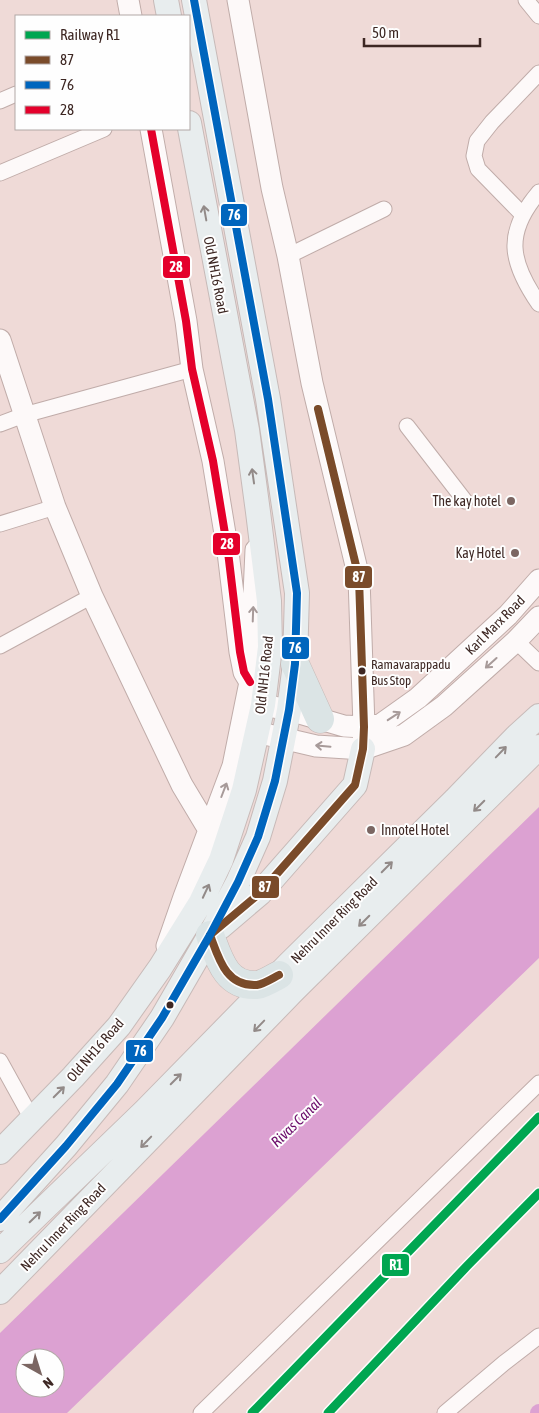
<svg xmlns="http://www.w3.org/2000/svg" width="539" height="1413" font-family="'Asap Condensed',sans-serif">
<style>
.water{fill:#dca1d2;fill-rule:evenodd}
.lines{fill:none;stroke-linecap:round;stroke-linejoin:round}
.canal{stroke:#dca1d2;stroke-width:16}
.street-casing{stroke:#c0aca9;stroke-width:17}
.secondary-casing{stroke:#c0aca9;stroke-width:23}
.primary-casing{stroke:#c7bab8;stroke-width:26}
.highway-casing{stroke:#c7bab8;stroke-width:29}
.street{stroke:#fdf9f9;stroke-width:15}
.secondary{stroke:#fdf9f9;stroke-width:21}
.primary{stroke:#e8edee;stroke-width:24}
.highway{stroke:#dbe4e5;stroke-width:28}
.bus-1-casing{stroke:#fefefe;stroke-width:11}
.bus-2-casing{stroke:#fefefe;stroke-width:11}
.bus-3-casing{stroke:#fefefe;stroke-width:11}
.bus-1{stroke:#7a4b2a;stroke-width:8}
.bus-2{stroke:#0065bd;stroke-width:8}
.bus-3{stroke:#e4002b;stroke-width:8}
.rail-1-casing{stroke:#fefefe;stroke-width:12}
.rail-1{stroke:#00a651;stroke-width:9}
.oneway{stroke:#928a88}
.oneway2{stroke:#a79a99}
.poi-dot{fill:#7b6662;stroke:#fefefe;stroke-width:2}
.bus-dot{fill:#3d2723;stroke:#fefefe;stroke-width:2}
.labels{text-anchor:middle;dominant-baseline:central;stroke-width:4;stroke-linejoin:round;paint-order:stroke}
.bus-label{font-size:13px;fill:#3d2723;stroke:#fefefe;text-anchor:start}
.street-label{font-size:14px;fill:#3d2723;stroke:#fefefe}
.poi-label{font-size:14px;fill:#3d2723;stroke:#fefefe;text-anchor:end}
.water-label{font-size:15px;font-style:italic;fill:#6b0c6a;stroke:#fefefe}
.line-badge{stroke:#fefefe;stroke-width:2}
.badge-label{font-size:14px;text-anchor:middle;font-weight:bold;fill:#fff}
</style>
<rect width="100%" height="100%" fill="#efdad7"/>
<!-- water -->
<path class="water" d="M 539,807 L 539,958 L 67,1413 L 0,1413 L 0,1333 ZM 25,1358 L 55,1358 L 55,1388 L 25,1388 Z"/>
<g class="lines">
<!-- canal -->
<path class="canal" d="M 538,1413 L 539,1412"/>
<defs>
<path id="street" d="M 526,0 L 539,16
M 0,101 L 16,94
M 0,173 L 104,129
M 539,192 C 504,233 510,262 539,304
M 522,214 L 478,169 L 474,156 L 477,141 L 492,122 L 539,73
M 288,256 L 384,209
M 0,424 L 24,415 L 192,369
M 407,426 L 465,501
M 0,524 L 55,507
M 516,641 L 539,663
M 0,646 L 92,596
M 0,1061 L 32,1119
M 201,1413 L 539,1083
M 445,1413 L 504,1363 L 539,1336"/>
<path id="secondary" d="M 128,0 L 131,16
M 238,0 L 272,188 L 288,256 L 312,383 L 359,578 L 364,727 L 363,749
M 151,129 L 186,321 L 192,369 L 213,461 L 228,552 L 240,652 L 244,672 L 250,682
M 0,340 L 55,507 L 92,596 L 182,785 L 209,830
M 263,705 L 289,710 L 344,726 L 364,727 L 380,725 L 418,698 L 508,615 L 539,580
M 256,732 L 316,746 L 363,749 L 404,735 L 444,706 L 516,641 L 539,617
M 167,946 L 184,897 L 233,766 L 250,682 L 256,550"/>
<path id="primary" d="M 166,0 L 169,16
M 220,927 L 260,893 L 355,785 L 363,749
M 0,1152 L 73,1077 L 119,1026 L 160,968 L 201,902 L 221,860 L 244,790 L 263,705 L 270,647 L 269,601 L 258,512 L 247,430 L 189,123
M 0,1219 L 66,1146 L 117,1084 L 162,1018 L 210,935 L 238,882 L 258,837 L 275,781 L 289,710 L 295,664 L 297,593 L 268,399 L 194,0
M 0,1251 L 145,1111 L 290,963 L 455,800 L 516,737 L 539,716
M 0,1292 L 293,991 L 539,747"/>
<path id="highway" d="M 295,664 L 320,719
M 210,935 C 219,959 226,987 257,985 C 264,984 273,978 279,975"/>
</defs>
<!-- street casing -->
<use href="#street" class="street-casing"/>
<!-- secondary casing -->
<use href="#secondary" class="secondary-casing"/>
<!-- primary casing -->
<use href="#primary" class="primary-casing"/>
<!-- highway casing -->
<use href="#highway" class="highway-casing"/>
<!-- street -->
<use href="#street" class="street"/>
<!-- secondary -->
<use href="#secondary" class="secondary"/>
<!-- primary -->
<use href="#primary" class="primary"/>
<!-- highway -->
<use href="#highway" class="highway"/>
<defs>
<path id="bus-1" d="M 279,975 C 273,978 264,984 257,985 C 226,987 219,959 210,935 L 260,893 L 355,785 L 363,749 L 364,727 L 359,578 L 318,409"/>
<path id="bus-2" d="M 0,1219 L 66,1146 L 117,1084 L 162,1018 L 210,935 L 238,882 L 258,837 L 275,781 L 289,710 L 295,664 L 297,593 L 268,399 L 194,0"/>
<path id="bus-3" d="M 151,129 L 186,321 L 192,369 L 213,461 L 228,552 L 240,652 L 244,672 L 250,682"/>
</defs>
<!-- bus-1 casing -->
<use href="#bus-1" class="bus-1-casing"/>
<!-- bus-2 casing -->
<use href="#bus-2" class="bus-2-casing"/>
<!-- bus-3 casing -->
<use href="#bus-3" class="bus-3-casing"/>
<!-- bus-1 -->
<use href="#bus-1" class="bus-1"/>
<!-- bus-2 -->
<use href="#bus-2" class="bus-2"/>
<!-- bus-3 -->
<use href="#bus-3" class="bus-3"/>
<defs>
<path id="rail-1" d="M 252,1413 L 539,1117
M 328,1413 L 467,1266 L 539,1193"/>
</defs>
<!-- rail-1 casing -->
<use href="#rail-1" class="rail-1-casing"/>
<!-- rail-1 -->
<use href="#rail-1" class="rail-1"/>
</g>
<!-- one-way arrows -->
<defs><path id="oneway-shaft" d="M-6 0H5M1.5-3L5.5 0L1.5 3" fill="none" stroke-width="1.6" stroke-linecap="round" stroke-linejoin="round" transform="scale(1.25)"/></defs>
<g class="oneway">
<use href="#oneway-shaft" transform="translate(205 213) rotate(-100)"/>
<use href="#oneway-shaft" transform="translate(253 476) rotate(-98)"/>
<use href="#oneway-shaft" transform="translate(501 752) rotate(-46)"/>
<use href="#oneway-shaft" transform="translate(479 806) rotate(135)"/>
<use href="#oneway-shaft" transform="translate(387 867) rotate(-45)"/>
<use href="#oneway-shaft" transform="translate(206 891) rotate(-65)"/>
<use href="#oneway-shaft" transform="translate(364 921) rotate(135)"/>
<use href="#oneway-shaft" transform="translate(259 1026) rotate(134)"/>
<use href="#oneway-shaft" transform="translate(176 1079) rotate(-45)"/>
<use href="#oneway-shaft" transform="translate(59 1092) rotate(-45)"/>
<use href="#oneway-shaft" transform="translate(146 1142) rotate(134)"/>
<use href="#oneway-shaft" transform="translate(35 1217) rotate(-44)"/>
</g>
<g class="oneway2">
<use href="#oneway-shaft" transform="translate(253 614) rotate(-88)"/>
<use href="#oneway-shaft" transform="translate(491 663) rotate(138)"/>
<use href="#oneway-shaft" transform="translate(394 716) rotate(-33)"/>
<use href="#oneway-shaft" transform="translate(323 746) rotate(-175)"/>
<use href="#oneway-shaft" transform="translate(224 790) rotate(-69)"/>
</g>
<!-- markers -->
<g class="poi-dot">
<circle cx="511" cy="501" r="5"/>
<circle cx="515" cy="553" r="5"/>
<circle cx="371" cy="830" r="5"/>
</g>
<g class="bus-dot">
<circle cx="362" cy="671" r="4.5"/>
<circle cx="170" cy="1005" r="4.5"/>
</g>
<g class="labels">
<!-- bus labels -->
<g class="bus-label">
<text x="371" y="664">Ramavarappadu<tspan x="371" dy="16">Bus Stop</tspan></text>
</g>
<!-- street labels -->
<g class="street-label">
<text transform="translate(216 275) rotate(79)">Old NH16 Road</text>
<text transform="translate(495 625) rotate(-45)">Karl Marx Road</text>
<text transform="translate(264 675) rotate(-84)">Old NH16 Road</text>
<text transform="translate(334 920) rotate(-45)">Nehru Inner Ring Road</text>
<text transform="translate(95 1050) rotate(-49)">Old NH16 Road</text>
<text transform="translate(63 1227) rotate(-46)">Nehru Inner Ring Road</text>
</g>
<!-- poi labels -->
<g class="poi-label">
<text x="501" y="501">The kay hotel</text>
<text x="505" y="553">Kay Hotel</text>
<text x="381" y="830" text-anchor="start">Innotel Hotel</text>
</g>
<!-- water labels -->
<g class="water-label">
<text transform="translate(296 1122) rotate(-44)">Rivas Canal</text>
</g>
</g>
<g class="line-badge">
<rect x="220" y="203" width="28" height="24" rx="5" fill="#0065bd"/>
<rect x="162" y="255" width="29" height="24" rx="5" fill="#e4002b"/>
<rect x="212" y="532" width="29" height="24" rx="5" fill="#e4002b"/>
<rect x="344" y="565" width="29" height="24" rx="5" fill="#7a4b2a"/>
<rect x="281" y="636" width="29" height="24" rx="5" fill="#0065bd"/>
<rect x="251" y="875" width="29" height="24" rx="5" fill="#7a4b2a"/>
<rect x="125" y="1039" width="29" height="24" rx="5" fill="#0065bd"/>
<rect x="381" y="1253" width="29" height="24" rx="5" fill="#00a651"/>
</g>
<g class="badge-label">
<text x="234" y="220">76</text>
<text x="176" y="272">28</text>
<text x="227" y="549">28</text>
<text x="359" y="582">87</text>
<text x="295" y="653">76</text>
<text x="265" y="892">87</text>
<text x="140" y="1056">76</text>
<text x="396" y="1270">R1</text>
</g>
<!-- legend -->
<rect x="15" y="15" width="175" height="115" fill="#fefefe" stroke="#b1a8a6"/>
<rect x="25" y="31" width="25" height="8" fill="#00a651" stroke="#b1a8a6"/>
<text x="60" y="40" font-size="15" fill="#3d2723">Railway R1</text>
<rect x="25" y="56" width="25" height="8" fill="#7a4b2a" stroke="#b1a8a6"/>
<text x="60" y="65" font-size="15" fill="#3d2723">87</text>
<rect x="25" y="81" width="25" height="8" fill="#0065bd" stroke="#b1a8a6"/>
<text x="60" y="90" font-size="15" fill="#3d2723">76</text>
<rect x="25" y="106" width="25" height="8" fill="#e4002b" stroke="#b1a8a6"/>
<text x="60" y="115" font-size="15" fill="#3d2723">28</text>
<!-- north arrow -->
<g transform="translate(40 1373) rotate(141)"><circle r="24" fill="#fefefe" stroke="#b1a8a6"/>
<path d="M0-4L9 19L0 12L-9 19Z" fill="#7b6662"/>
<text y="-8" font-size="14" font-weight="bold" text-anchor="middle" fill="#3d2723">N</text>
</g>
<!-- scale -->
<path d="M364 38v8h116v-8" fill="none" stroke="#3d2723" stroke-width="2.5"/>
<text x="372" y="38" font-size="15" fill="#3d2723" stroke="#fefefe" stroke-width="4" paint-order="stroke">50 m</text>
</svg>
